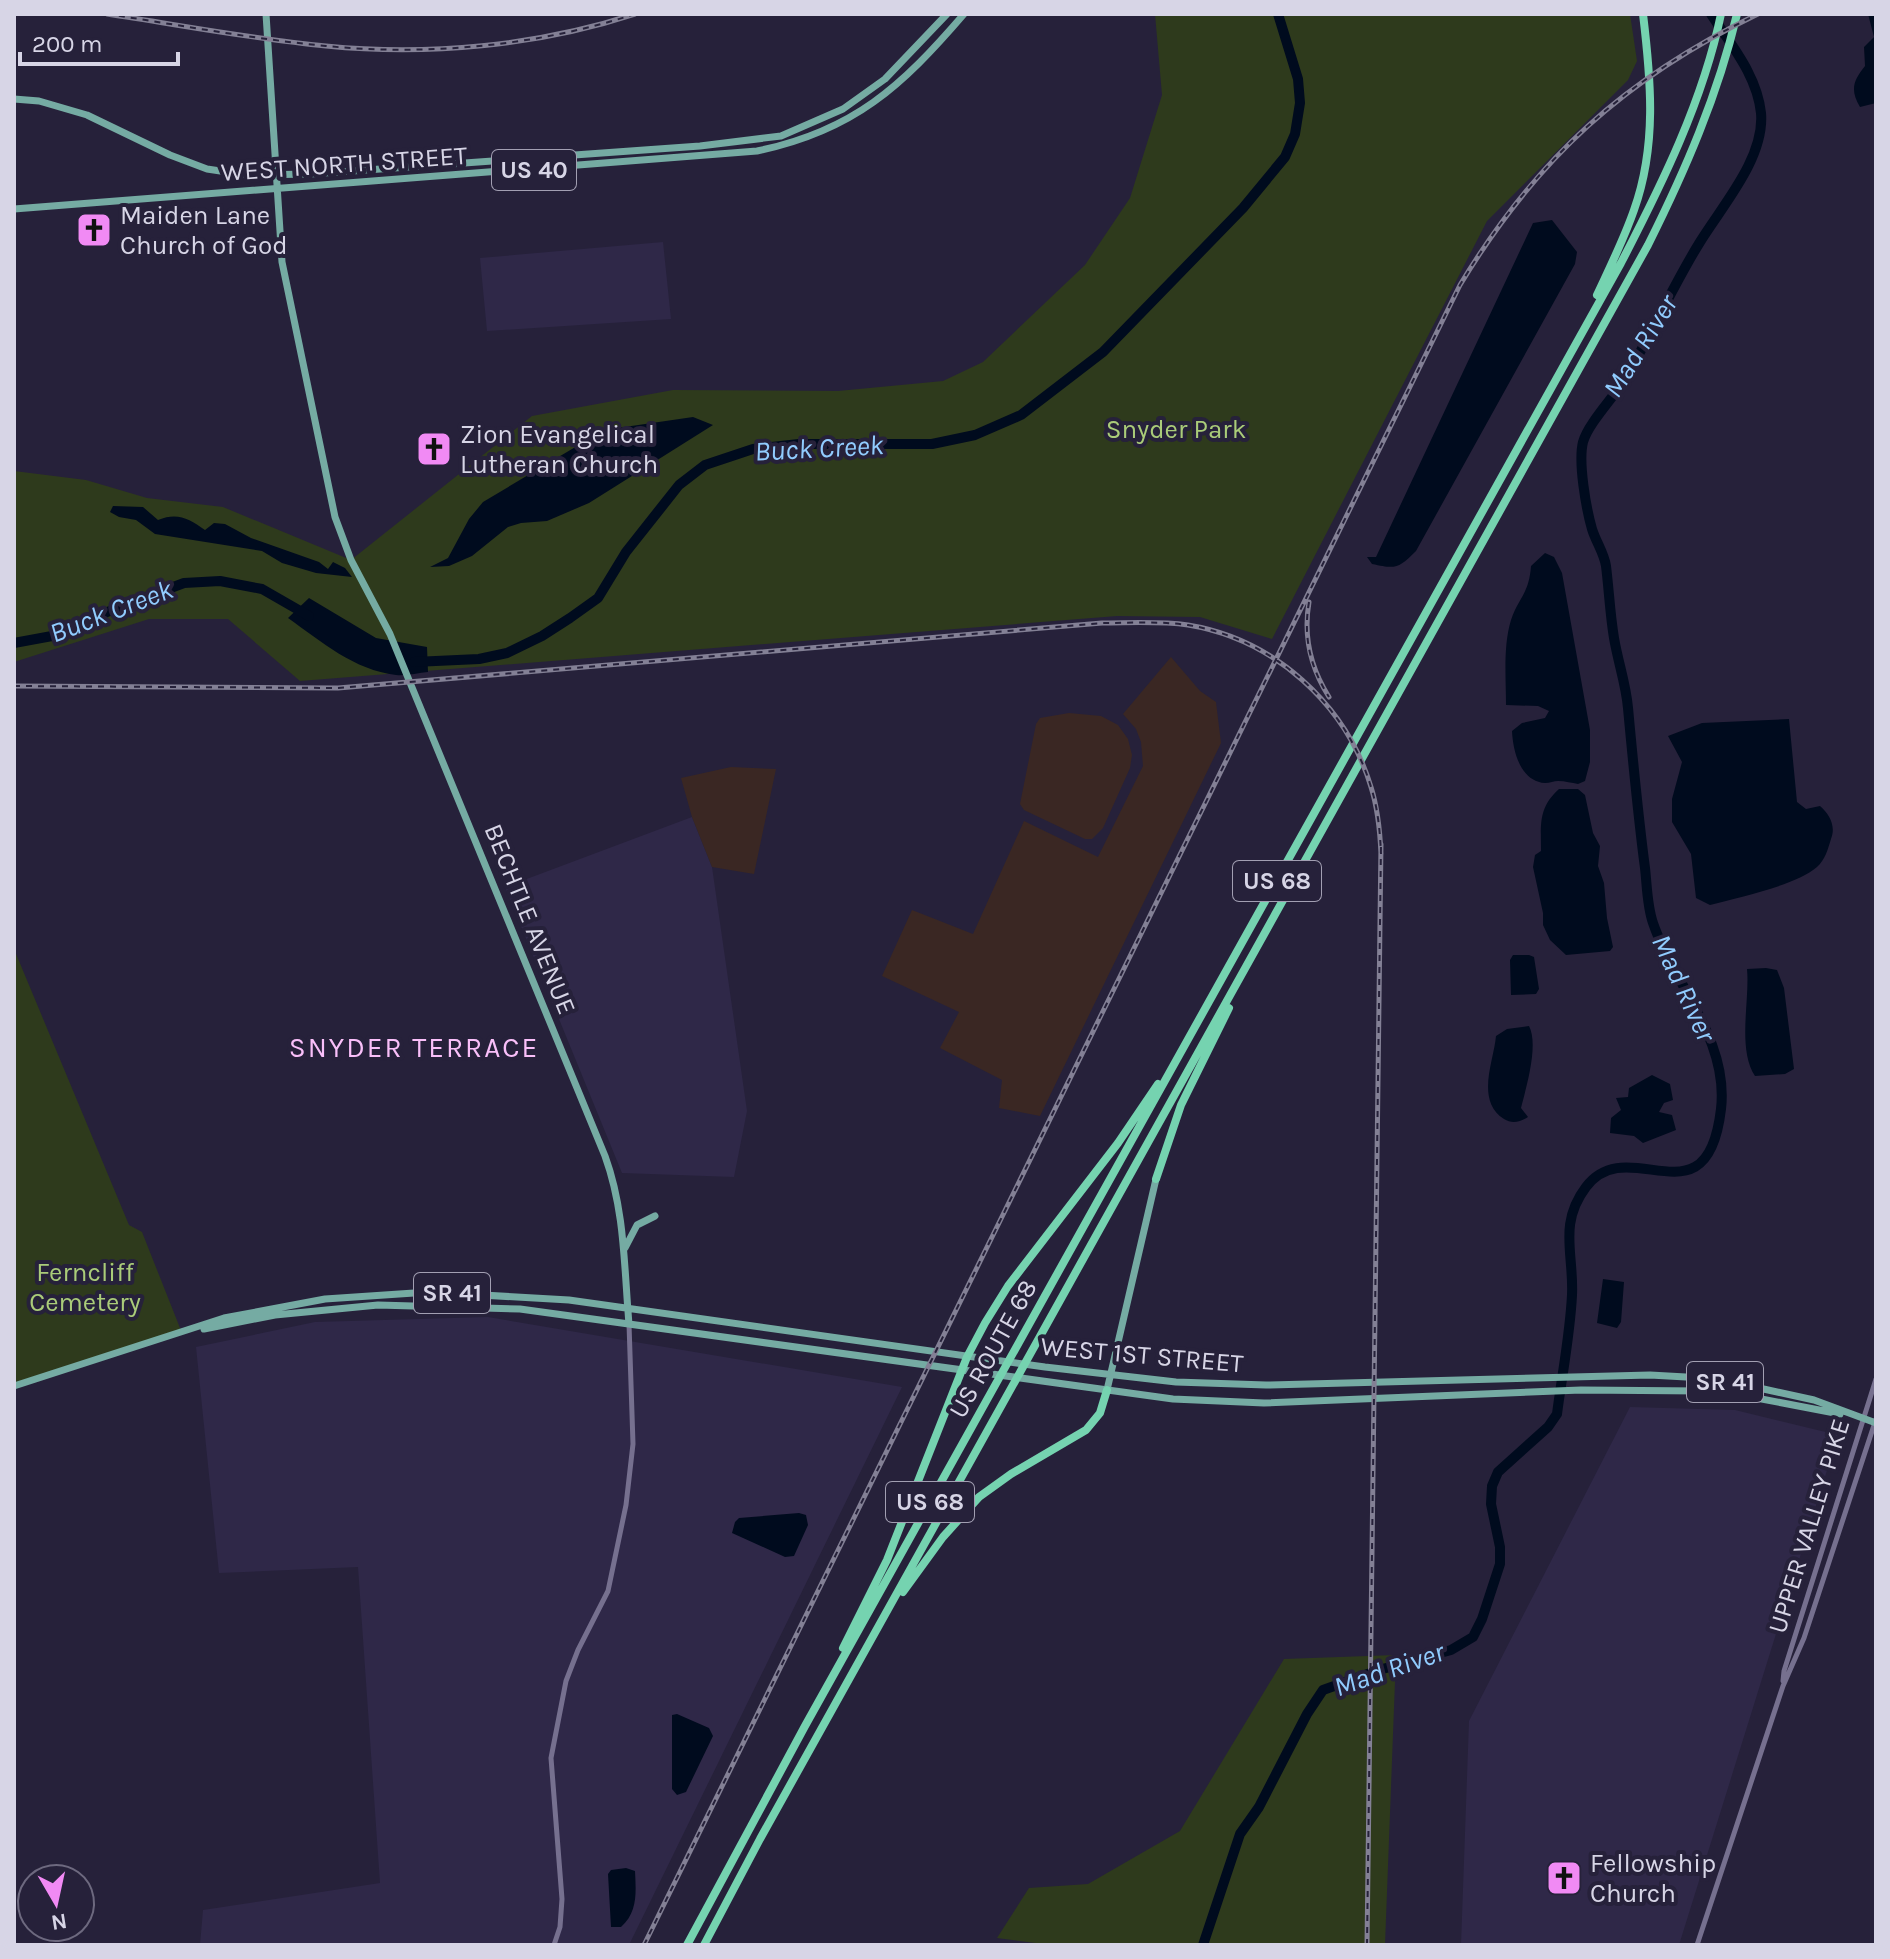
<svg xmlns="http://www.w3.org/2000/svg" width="1890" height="1959" font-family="Karla,sans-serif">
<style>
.built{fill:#2f2848}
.industrial{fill:#3a2723}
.green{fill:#2e3a1c}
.water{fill:#000b1e}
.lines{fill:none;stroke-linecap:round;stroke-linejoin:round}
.river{stroke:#000b1e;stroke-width:10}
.minor{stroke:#76708f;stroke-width:5}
.major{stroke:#75aba3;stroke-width:7}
.highway{stroke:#75d3b0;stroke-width:8}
.rail-casing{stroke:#838095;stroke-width:5}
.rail{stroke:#26213a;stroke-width:2;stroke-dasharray:6;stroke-linecap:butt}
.labels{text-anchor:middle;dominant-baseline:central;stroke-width:8;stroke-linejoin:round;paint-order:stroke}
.shield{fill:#26213a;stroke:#a29fb2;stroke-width:2}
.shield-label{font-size:24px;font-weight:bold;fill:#d7d5e6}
.street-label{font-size:26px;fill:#d7d5e6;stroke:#26213a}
.poi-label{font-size:26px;fill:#d7d5e6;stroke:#26213a;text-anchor:start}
.park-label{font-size:26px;fill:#aacc79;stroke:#26213a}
.water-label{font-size:28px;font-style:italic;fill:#91ccfe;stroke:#26213a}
.neighbourhood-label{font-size:28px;letter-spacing:2px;fill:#f9bff9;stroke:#26213a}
</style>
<rect width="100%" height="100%" fill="#26213a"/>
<!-- built -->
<path class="built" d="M 663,242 L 671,319 L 487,331 L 480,258 Z
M 692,817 L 712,867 L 747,1111 L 734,1177 L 622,1173 L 505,887 Z
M 488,1317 L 902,1387 L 629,1945 L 200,1945 L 203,1910 L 380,1883 L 358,1567 L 219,1573 L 196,1347 L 315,1322 Z
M 1630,1407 L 1735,1410 L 1838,1435 L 1679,1945 L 1461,1945 L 1469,1721 Z"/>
<!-- industrial -->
<path class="industrial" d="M 1171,657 L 1200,691 L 1216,702 L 1221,743 L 1040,1116 L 999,1108 L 1002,1080 L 940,1048 L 959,1012 L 882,976 L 912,910 L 973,934 L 1024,821 L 1098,857 L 1143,766 L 1141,742 L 1136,729 L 1123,714 Z
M 1069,713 L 1101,716 L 1118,725 L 1128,739 L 1132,755 L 1130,768 L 1103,828 L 1092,839 L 1085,839 L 1024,810 L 1020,804 L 1036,724 L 1040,718 Z
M 731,767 L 776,769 L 754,874 L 712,867 L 692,817 L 681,778 Z"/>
<!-- green -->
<path class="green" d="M 1155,14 L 1630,14 L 1637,61 L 1628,80 L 1487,221 L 1272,639 L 1200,617 L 1117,616 L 300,681 L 228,619 L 149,619 L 14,662 L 14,471 L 86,480 L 147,498 L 223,507 L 351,560 L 532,416 L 673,390 L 838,391 L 943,381 L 983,362 L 1085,265 L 1130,198 L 1162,95 Z
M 14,949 L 129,1225 L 142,1232 L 182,1333 L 14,1386 Z
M 1396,1655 L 1385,1945 L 1051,1945 L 997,1938 L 1029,1888 L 1088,1884 L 1180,1831 L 1284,1659 Z"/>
<!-- water -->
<path class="water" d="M 1868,14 L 1876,14 L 1876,103 L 1860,107 C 1850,90 1853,81 1865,66 L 1864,47 L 1874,37 Z
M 1552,220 L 1577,252 L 1575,264 L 1416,551 C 1398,569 1396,569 1372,564 L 1367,557 L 1376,557 L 1533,223 Z
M 693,417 L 713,425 L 589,503 L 547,521 L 521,523 L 508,527 L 472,556 L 449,566 L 430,567 L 448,558 L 469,519 L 483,502 L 604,430 Z
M 113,506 L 143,507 L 158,520 C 178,512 189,519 205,530 L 214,523 L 225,524 L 251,538 L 319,562 L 328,569 L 333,562 L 345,568 L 352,577 L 316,573 L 282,563 L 262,551 L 155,534 L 136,520 L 119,517 L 110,512 Z
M 1545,553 L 1554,557 L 1562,573 L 1590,730 L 1590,762 L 1585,781 L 1578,784 C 1572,783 1565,781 1558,781 C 1554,781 1550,783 1545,783 C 1520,781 1513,751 1512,731 L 1522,723 L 1545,718 L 1549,711 L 1538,706 L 1506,705 C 1506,678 1503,646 1511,620 C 1519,597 1529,594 1531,566 Z
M 309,598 L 376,638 L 427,647 L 428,672 C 418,673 406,676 396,675 C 354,670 322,642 288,618 Z
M 1789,719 L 1797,802 L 1806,809 L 1820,806 C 1830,815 1836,826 1831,839 C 1828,849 1825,860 1817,867 C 1795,886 1739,897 1710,905 L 1696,898 L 1691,854 L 1672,822 L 1672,799 L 1682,762 L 1668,736 L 1702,723 Z
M 1559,789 L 1578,789 L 1585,795 L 1593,833 L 1600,846 L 1598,866 L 1604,883 L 1607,918 L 1613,947 L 1610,951 L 1566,955 L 1550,940 L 1543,925 L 1543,913 L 1533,867 L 1535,855 L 1541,851 C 1541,824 1538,808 1559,789 Z
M 1513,955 L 1529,955 L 1534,957 L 1539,989 L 1536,994 L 1511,995 L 1510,960 Z
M 1766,968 L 1777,970 L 1784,988 L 1794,1069 L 1785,1074 L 1755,1076 C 1737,1048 1750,1001 1747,969 Z
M 1529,1026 C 1539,1045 1526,1088 1521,1108 L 1528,1117 C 1520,1122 1512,1124 1504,1119 C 1475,1100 1494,1061 1496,1036 L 1507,1029 Z
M 1652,1075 L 1670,1084 L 1673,1100 L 1664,1103 L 1659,1112 L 1672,1115 L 1676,1130 L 1643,1143 L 1634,1136 L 1610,1133 L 1611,1118 L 1621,1110 L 1616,1098 L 1628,1097 L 1629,1088 Z
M 1603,1279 L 1624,1282 L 1621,1322 L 1617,1328 L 1597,1323 Z
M 799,1513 L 806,1515 L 808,1525 L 794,1556 L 785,1557 L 732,1533 L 735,1522 L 739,1518 Z
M 677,1714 L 709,1728 L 713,1736 L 686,1792 L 677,1795 L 672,1789 L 672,1715 Z
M 626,1868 L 635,1871 C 636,1892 638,1912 621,1927 L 611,1927 L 608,1874 L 611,1870 Z"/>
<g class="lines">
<!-- river -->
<path class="river" d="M 14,643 L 52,636 L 112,610 L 184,583 L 220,581 L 262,589 L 309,616
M 414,662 L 479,659 L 507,653 L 542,636 L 570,618 L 598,598 L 626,552 L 679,485 L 705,465 L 753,449 L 799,444 L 932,444 L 975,435 L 1021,415 L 1103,352 L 1243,208 L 1285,157 L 1295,134 L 1300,103 L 1298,79 L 1278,14
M 1203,1945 L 1240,1834 L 1259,1807 L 1307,1714 L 1323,1690 L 1379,1670 L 1451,1650 L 1473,1637 L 1482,1619 L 1500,1564 L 1500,1547 L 1491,1504 L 1492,1486 L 1498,1472 L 1548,1427 L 1557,1414 C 1562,1375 1570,1335 1572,1295 C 1574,1254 1558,1224 1586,1187 C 1629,1130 1707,1228 1721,1109 C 1729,1039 1674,985 1653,923 C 1647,906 1647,885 1645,868 C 1638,815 1633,762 1628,708 C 1626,684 1618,662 1614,638 C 1610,614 1609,590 1606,566 C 1604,553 1596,542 1592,529 C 1586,508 1578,462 1583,442 C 1588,424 1612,399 1623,382 C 1651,336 1672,287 1700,242 C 1722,206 1765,158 1761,113 C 1757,75 1731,45 1711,14"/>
<!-- minor -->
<path class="minor" d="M 1783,1681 L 1784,1671 L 1876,1379
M 554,1945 L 560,1927 L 562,1899 L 551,1758 L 566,1681 L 578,1650 L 608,1591 L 626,1505 L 633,1444 L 629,1324
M 1697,1945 L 1783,1686 L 1804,1638 L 1876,1419"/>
<!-- major -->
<path class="major" d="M 266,14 L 282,262 L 335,517 L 351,560 L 390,634 L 605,1156 C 625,1211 624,1267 629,1324
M 14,99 L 39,101 L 87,115 L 170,155 L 207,169 L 247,175 L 310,174 L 700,146 L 781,136 L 843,109 L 885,79 L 947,14
M 14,209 L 757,151 C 854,131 902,86 964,14
M 625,1248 L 637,1225 L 655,1216
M 204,1329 L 275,1315 L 378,1305 L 520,1309 L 1173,1399 L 1264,1403 L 1581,1390 L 1701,1391 L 1751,1397 L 1840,1414
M 14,1386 L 224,1318 L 325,1299 L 429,1292 L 569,1300 L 1045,1367 L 1176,1382 L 1266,1385 L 1650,1375 L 1704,1378 L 1759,1388 L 1814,1400 L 1876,1423
M 1107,1390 L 1156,1179"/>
<!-- highway -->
<path class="highway" d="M 1597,295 C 1610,267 1624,239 1634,210 C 1657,146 1651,80 1643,14
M 1156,1179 L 1181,1105 L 1229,1008
M 903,1592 L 943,1537 L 979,1497 L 1011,1474 L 1086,1430 L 1100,1413 L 1107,1390
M 843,1648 L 887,1560 L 967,1357 L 985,1323 L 1008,1286 L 1118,1143 L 1158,1084
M 687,1945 L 805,1726 L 1621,263 C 1662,184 1703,101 1721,14
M 704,1945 L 760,1839 L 1648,245 C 1685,171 1718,95 1737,14"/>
<defs>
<path id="rail" d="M 107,14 C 180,25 253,39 326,46 C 428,56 537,46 635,14
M 1309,602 C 1303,637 1310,667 1329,697
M 14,686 L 338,688 L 1102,623 C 1130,623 1159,621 1188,625 C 1274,639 1346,704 1371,787 C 1378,809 1380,831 1381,854
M 644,1945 L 1460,285 C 1536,159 1625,78 1758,14
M 1367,1945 L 1381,844"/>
</defs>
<!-- rail casing -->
<use href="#rail" class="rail-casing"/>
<!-- rail -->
<use href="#rail" class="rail"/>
</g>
<!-- icons -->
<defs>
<symbol id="church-square" viewBox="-11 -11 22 22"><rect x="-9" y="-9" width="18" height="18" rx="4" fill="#f18af4" stroke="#26213a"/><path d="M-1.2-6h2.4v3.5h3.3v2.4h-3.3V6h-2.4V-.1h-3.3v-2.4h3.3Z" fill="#111"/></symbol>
</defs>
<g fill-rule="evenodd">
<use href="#church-square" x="74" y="210" width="40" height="40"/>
<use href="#church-square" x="414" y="429" width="40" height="40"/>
<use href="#church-square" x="1544" y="1858" width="40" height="40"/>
</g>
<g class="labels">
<!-- shield labels -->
<g class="shield">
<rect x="492" y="150" width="84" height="40" rx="6"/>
<rect x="1233" y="861" width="88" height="40" rx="6"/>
<rect x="414" y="1273" width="76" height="40" rx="6"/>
<rect x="1687" y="1362" width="76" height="40" rx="6"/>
<rect x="886" y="1482" width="88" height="40" rx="6"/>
</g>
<g class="shield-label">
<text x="534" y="170">US 40</text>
<text x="1277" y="881">US 68</text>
<text x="452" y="1293">SR 41</text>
<text x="1725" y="1382">SR 41</text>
<text x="930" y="1502">US 68</text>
</g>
<!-- street labels -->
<g class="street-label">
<text transform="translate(344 164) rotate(-4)">WEST NORTH STREET</text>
<text transform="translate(530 919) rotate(68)">BECHTLE AVENUE</text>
<text transform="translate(993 1349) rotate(-61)">US ROUTE 68</text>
<text transform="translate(1142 1355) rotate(5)">WEST 1ST STREET</text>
<text transform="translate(1809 1526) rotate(-73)">UPPER VALLEY PIKE</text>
</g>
<!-- poi labels -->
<g class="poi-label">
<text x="120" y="215">Maiden Lane<tspan x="120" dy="30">Church of God</tspan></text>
<text x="460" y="434">Zion Evangelical<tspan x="460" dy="30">Lutheran Church</tspan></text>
<text x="1590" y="1863">Fellowship<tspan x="1590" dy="30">Church</tspan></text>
</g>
<!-- park labels -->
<g class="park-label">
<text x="1176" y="429">Snyder Park</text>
<text x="85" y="1272">Ferncliff<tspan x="85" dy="30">Cemetery</tspan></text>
</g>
<!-- water labels -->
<g class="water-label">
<text transform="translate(1640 346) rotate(-58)">Mad River</text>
<text transform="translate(819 448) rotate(-3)">Buck Creek</text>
<text transform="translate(111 611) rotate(-21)">Buck Creek</text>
<text transform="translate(1684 988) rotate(65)">Mad River</text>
<text transform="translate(1389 1669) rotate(-19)">Mad River</text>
</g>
<!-- neighbourhood labels -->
<g class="neighbourhood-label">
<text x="414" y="1047">SNYDER TERRACE</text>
</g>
</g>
<!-- border -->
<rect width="1890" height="1959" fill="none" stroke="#d7d5e6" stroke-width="32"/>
<!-- north arrow -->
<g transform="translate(56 1903) rotate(171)"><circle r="38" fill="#26213a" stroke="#6d697f" stroke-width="2"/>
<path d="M0-6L14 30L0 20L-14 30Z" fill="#f18af4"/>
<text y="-12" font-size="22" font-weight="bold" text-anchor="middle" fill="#d7d5e6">N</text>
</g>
<!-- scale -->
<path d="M20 52v12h158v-12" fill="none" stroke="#d7d5e6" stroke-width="4"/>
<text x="32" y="52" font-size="24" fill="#d7d5e6" stroke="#26213a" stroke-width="6" paint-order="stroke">200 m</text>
</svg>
